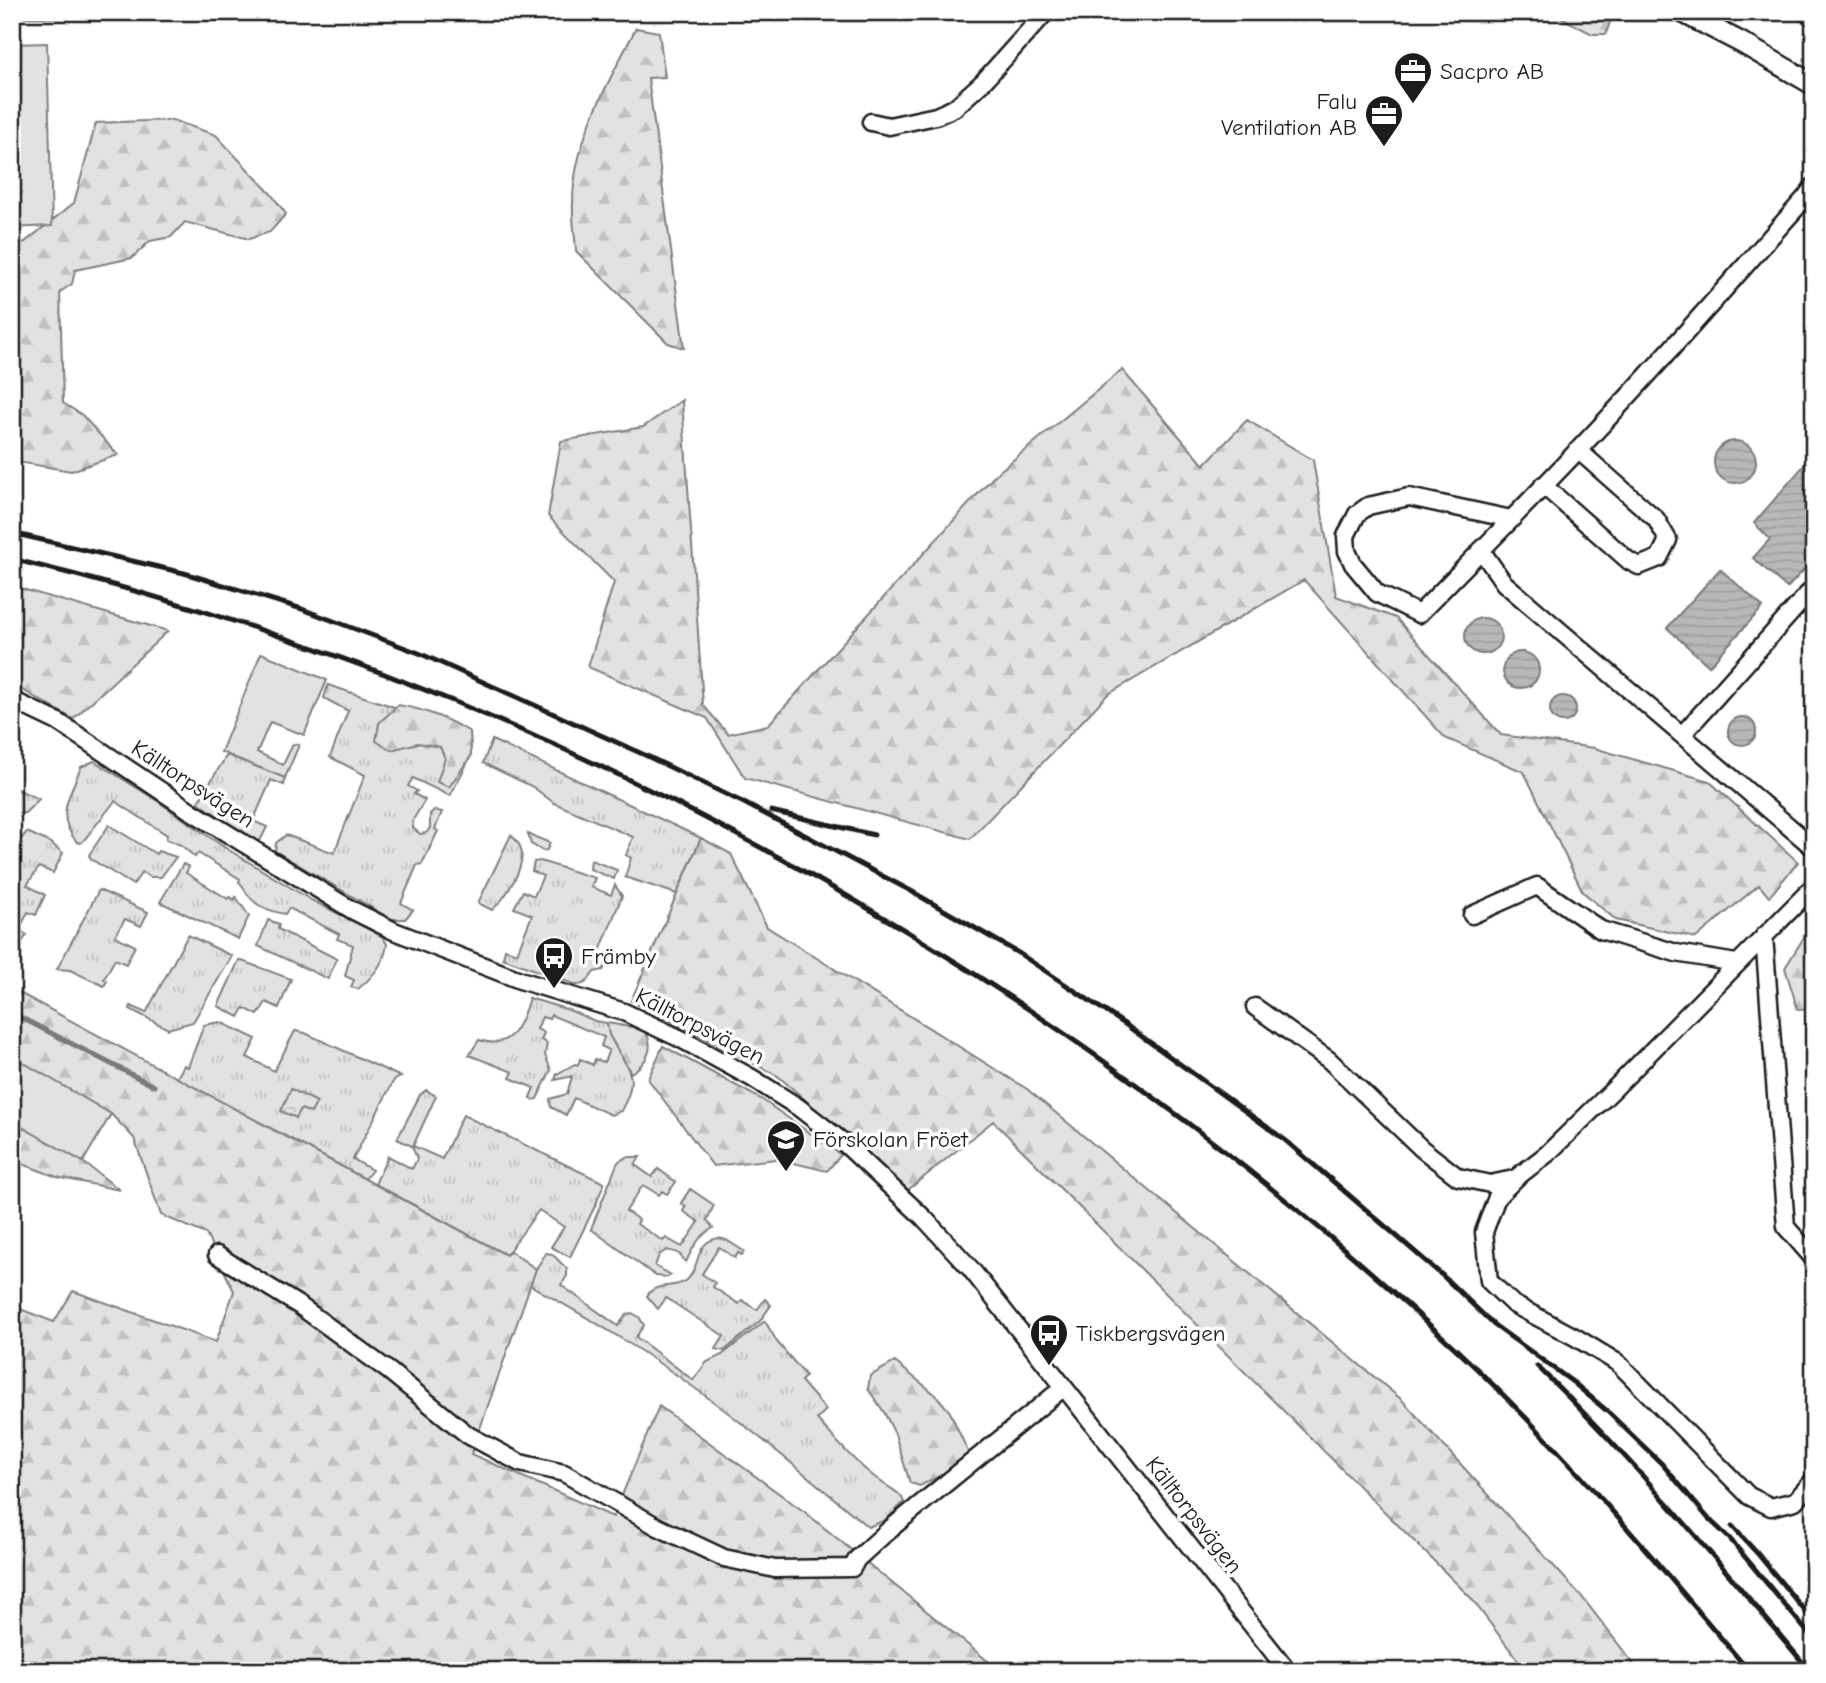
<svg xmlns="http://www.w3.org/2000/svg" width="1826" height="1683" font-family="'Comic Neue',sans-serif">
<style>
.grass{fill:url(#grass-tufts);stroke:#7f7f7f;stroke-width:2}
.forest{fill:url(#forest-firs);stroke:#7f7f7f;stroke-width:2}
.park{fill:url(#park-crowns);stroke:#7f7f7f;stroke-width:2}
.garden{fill:#e2e2e2;stroke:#7f7f7f;stroke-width:2}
.water{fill:url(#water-rules);stroke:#7a7a7a;stroke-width:2}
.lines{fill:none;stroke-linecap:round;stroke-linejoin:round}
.stream{stroke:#7a7a7a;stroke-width:5}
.minor-casing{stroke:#1c1c1c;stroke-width:21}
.tertiary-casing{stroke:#1c1c1c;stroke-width:24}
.minor{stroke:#fff;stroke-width:16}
.tertiary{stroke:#fff;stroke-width:19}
.rail{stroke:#1c1c1c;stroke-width:5}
.labels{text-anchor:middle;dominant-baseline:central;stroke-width:7;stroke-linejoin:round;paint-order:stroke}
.poi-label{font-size:23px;fill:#1c1c1c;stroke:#fff;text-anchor:start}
.street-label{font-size:23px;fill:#1c1c1c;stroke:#fff}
</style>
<defs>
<pattern id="grass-tufts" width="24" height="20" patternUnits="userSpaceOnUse" patternTransform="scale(1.75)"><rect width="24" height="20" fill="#e2e2e2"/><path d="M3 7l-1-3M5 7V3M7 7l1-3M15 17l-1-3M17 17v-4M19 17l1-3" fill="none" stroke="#c1c1c1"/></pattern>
<pattern id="forest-firs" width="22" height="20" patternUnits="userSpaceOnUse" patternTransform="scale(1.75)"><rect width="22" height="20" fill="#e2e2e2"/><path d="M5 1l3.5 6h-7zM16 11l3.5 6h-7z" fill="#c1c1c1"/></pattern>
<pattern id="park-crowns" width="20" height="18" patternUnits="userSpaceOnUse" patternTransform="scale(1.75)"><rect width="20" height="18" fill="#e2e2e2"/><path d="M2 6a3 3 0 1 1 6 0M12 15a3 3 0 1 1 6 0" fill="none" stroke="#c1c1c1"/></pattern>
<pattern id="water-rules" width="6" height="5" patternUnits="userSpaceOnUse" patternTransform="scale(1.75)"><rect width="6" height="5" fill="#b8b8b8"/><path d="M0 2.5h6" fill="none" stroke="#9e9e9e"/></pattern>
</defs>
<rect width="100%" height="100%" fill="#fff"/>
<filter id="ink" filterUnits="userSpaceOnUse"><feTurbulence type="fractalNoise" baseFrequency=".0143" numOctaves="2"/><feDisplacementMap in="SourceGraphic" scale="14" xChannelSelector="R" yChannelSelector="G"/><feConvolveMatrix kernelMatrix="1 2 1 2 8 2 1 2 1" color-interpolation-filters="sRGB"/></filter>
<g filter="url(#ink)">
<!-- grass -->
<path class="grass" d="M 328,685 L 470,732 L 471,756 L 450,796 L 413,778 L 408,786 L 417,791 L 414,794 L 425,800 L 413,820 L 413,828 L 420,834 L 426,833 L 430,828 L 430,814 L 434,810 L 442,812 L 435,829 L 438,831 L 422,864 L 417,865 L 401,903 L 413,910 L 405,919 L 391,919 L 275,851 L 276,843 L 286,835 L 334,853 L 365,775 L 330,757 L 348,711 L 324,698 Z
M 492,740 L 701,838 L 677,894 L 625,877 L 631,858 L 626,855 L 633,837 L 554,803 L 533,787 L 483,763 Z
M 227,755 L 285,778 L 284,785 L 271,780 L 253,821 L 267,827 L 260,841 L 254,841 L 198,802 Z
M 94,761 L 153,798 L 224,847 L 311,900 L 382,936 L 387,944 C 385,962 373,977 358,989 L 351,987 L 354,980 L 345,976 L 353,945 L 337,939 L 339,934 L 289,908 L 285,914 C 271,911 258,908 249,896 C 244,891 245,887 239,882 L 240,879 L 198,853 L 195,857 L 181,845 L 166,839 L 167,835 L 115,801 L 84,840 L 81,843 L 77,842 C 54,816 70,795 81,767 Z
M 12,787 L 39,799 L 25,813 L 12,814 Z
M 109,825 L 156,854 L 158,851 L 176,857 L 161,877 L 150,877 L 142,872 L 133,885 L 91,859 L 89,855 Z
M 27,832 L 51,843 L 63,853 L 53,873 L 39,867 L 27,885 L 45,895 L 36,915 L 28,912 L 19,930 L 27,935 L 21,943 L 12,939 L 12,849 Z
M 528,834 L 550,843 L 547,850 L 543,851 L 531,844 Z
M 511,835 C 515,839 520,844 521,849 C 526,867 505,899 492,910 L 478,903 Z
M 591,860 L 617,870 L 614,879 L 590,869 Z
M 540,861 L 595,878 L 591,887 L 611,895 L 615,885 L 622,896 L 598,956 L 609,961 L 603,970 L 594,972 C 589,979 586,986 576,985 L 503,958 L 505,949 L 517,953 L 532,915 L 514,908 L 523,891 L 534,896 L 543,876 L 532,871 L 534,862 Z
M 183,864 L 189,867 L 186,873 L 228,899 L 230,897 L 234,900 L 236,897 L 249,916 L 238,939 L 160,902 Z
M 99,890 L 148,912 L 141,926 L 125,919 L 115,936 L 135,946 L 126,964 L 115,959 L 104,979 L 107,981 L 104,986 L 70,970 L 57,969 Z
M 268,920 L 279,924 L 278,929 L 337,959 L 328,979 L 258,946 Z
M 188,935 L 232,956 L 193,1022 L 168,1029 L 130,1009 L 131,1006 L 146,1013 Z
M 239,960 L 291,979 L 279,1008 L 266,1002 L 258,1015 L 244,1008 L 239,1017 L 218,1006 Z
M 529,998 L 569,1010 L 595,1021 L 607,1023 C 614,1063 647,1065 621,1111 L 611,1115 L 574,1098 L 566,1115 L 551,1107 L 550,1099 L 567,1094 L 572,1076 L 555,1080 L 557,1074 L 575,1064 L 578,1065 L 580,1059 L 593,1065 L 595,1059 L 604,1062 L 609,1050 L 601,1046 L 604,1037 L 551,1015 L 549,1019 L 542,1017 L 537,1029 L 544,1033 L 541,1040 L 547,1043 L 545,1055 L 551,1070 L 537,1099 L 533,1100 L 530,1097 L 534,1088 L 510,1078 L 513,1072 L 469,1055 L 479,1040 C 512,1051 521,1024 529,998 Z
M 220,1022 L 256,1039 L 247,1057 L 274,1071 L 295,1031 L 305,1033 L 401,1077 L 394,1080 L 353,1159 L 372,1170 L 365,1179 L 177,1078 L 184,1065 L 188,1067 L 204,1025 Z
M 426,1090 L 436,1096 L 413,1146 L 442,1159 L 463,1115 L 604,1183 L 596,1204 L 570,1257 L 551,1247 L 564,1227 L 539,1210 L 506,1255 L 375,1184 L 388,1156 L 412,1169 L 417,1159 L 412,1146 L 397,1139 L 420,1095 Z
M 627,1157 L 640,1157 L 635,1165 L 652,1177 L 658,1169 L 676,1182 L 667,1194 L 662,1191 L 659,1195 L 643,1185 L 626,1211 L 639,1220 L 637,1224 L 663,1241 L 666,1238 L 682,1247 L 699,1222 L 683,1211 L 686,1206 L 681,1203 L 690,1189 L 714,1205 L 707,1220 L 713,1228 C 698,1237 693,1247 686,1262 L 678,1253 L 667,1250 L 659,1255 L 655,1266 L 671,1275 L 668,1277 L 656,1276 L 591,1229 L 617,1164 L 619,1161 Z
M 719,1238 L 726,1240 L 744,1251 L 742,1255 L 738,1253 L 735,1258 L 719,1247 L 702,1274 L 715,1283 L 713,1287 L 739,1304 L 742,1300 L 757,1310 L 765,1299 L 771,1305 L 760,1321 L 724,1351 L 716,1349 L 724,1336 L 666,1298 L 658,1309 L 647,1296 C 655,1281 675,1290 687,1280 C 702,1266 693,1242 719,1238 Z
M 546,1253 L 552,1254 L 567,1269 L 567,1276 L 561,1285 L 618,1326 L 626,1315 L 632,1313 L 639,1317 L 644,1325 L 636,1337 L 693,1380 L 707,1362 L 722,1355 L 765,1321 L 777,1342 L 806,1376 L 801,1381 L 826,1410 L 817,1419 C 838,1443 858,1466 884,1484 C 893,1490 900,1492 904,1502 L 886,1520 L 868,1527 C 790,1461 709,1393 622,1339 C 592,1320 561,1303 530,1285 L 536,1269 Z"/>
<!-- forest -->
<path class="forest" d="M 12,12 L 86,12 L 85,18 L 12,17 Z
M 1551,12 L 1606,12 L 1612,16 L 1606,34 L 1592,34 Z
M 1788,12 L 1814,12 L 1814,29 Z
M 636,28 L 659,32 L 665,77 L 648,78 L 684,348 L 668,343 L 576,251 C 575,235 572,219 573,203 C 573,140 609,82 636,28 Z
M 172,120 L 216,135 L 271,194 L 286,214 L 270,232 L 249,239 L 185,222 L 171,237 L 150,241 L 132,258 L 75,270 L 72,284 L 60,292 L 63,403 L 82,415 L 118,455 L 71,471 L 12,461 L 12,247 L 25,242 L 74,203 L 96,123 Z
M 1122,370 L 1204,465 L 1247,420 L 1313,460 L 1336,596 L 1396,618 L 1501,735 L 1594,748 L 1709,781 L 1798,862 L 1769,897 L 1759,885 L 1696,938 L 1616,920 L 1583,892 L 1524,772 L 1445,738 L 1304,580 L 1107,695 L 970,839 L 745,778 L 707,718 L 588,667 L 614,582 L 548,516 L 561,441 L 643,427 L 682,400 L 703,705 L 728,734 L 768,725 L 995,475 Z
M 12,586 L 168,631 L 73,719 L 12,684 Z
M 398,705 C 424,709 448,719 470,732 L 471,756 L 449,787 L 437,782 L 445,758 L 440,747 L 418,743 L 391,750 L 376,741 L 379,723 Z
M 701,838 L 731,854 L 767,927 L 1027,1089 L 1402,1400 L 1582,1597 L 1639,1671 L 1526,1671 L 1471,1598 L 993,1121 L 908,1190 L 778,1076 L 631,1001 Z
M 1814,921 L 1814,1009 L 1798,1010 L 1785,968 Z
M 12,989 L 506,1255 L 510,1251 L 536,1269 L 471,1454 L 613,1517 L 659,1406 L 806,1513 L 1000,1671 L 60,1671 L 36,1661 L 12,1659 L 12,1306 L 54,1322 L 73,1291 L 216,1342 L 234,1291 L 206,1234 L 161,1215 L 134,1138 L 111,1114 L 12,1056 Z
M 607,1023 L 643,1029 C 657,1046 647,1063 631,1073 L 609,1035 Z
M 663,1046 L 761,1099 L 841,1155 L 827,1171 L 777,1159 L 713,1166 L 648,1079 Z
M 12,1121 L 83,1162 L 120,1190 L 57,1177 L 12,1160 Z
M 895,1362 L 936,1395 L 950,1412 L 969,1454 L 947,1472 L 920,1486 L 910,1483 L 895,1434 L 884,1412 L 868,1389 L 870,1376 Z"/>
<!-- park -->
<path class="park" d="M 291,1089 L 317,1102 L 311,1113 L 301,1109 L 296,1118 L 281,1111 Z"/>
<!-- garden -->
<path class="garden" d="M 47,43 L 52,226 L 12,228 L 12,44 Z
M 261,653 L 327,680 L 304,735 L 270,722 L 257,752 L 283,765 L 293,744 L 299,745 L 285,778 L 221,752 Z
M 12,1056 L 111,1114 L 83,1162 L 12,1121 Z"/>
<!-- water -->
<path class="water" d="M1714 462a21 21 0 1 1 42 0a21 21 0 1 1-42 0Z
M 1812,456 L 1814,559 L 1787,588 L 1753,558 L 1770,539 L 1754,523 Z
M 1720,569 L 1763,607 L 1709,666 L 1667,628 Z
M1465 636a18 18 0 1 1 36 0a18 18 0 1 1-36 0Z
M1503 670a18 18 0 1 1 36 0a18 18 0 1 1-36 0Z
M1550 709a13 13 0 1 1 26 0a13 13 0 1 1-26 0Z
M1728 731a14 14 0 1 1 28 0a14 14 0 1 1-28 0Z"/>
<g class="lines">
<!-- stream -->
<path class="stream" d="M 12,1013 L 154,1086"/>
<defs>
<path id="minor" d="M 871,122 L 889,126 L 936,116 L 954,108 L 982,83 L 1046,12
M 1543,485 L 1629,561 L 1639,566 L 1659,558 L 1668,540 L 1656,519 L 1578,450
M 1511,519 L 1409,497 L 1368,506 L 1357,514 L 1346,536 L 1347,551 L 1353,564 L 1377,593 L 1419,614 C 1483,548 1548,483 1611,415 C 1677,344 1741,270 1806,197 L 1814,186
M 1481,550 L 1504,583 L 1814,848
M 12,700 L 58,722 L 191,811 L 352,910 L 394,931 L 520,980 L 624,1012 L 681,1039 L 752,1078 L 798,1107 L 843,1142 L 924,1218 L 970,1268 L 1288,1671
M 1682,735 L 1814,587
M 1814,886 L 1616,1087 L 1547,1154 L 1516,1178 L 1497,1197 L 1484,1232 L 1489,1281 L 1513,1304 L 1575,1337 L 1618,1363 L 1749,1496 L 1771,1507 L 1795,1501 L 1814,1480
M 1472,915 L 1537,886 L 1601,930 L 1676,953 L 1736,963
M 1764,936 L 1786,1227 L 1814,1259
M 1255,1007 L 1329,1060 L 1422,1149 L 1458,1177 L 1490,1184 L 1514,1179
M 217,1255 L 300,1306 L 389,1371 L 468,1435 L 520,1463 L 564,1473 L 658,1527 L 724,1558 L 775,1569 L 852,1568 L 857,1559 L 890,1529 L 1064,1387"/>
<path id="tertiary" d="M 1682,12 L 1742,43 L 1814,85"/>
</defs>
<!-- minor casing -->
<use href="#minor" class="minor-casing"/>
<!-- tertiary casing -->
<use href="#tertiary" class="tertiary-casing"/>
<!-- minor -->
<use href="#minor" class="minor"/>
<!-- tertiary -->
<use href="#tertiary" class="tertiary"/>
<!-- rail -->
<path class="rail" d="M 12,533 L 184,573 L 302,609 L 419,653 L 647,756 L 744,803 L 911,891 L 1020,954 L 1126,1025 L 1285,1140 L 1443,1276 L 1494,1325 L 1574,1383 L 1607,1411 L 1662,1464 L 1708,1518 L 1730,1539 L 1814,1640
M 12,559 C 552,687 1054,973 1458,1351 C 1562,1448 1657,1562 1749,1671
M 771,811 L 874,835
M 1537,1366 C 1635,1461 1722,1566 1810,1671
M 1732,1526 L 1757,1553 L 1814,1622"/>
</g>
</g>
<!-- icons -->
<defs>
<symbol id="office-pin" viewBox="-11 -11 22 30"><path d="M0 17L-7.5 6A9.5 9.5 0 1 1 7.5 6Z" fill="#1c1c1c" stroke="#fff"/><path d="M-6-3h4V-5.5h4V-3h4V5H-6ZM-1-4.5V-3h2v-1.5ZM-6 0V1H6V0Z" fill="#fff"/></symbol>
<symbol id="bus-pin" viewBox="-11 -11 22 30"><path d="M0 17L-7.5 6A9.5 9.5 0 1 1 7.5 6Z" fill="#1c1c1c" stroke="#fff"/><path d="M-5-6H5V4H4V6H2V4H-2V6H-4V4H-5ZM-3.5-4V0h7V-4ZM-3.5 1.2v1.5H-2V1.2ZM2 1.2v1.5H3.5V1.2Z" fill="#fff"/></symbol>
<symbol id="school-pin" viewBox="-11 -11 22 30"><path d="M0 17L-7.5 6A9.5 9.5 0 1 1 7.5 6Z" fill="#1c1c1c" stroke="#fff"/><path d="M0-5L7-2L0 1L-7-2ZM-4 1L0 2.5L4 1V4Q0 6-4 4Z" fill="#fff"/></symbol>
</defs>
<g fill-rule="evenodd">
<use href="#office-pin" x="1391" y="49" width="44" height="60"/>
<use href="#office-pin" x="1362" y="92" width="44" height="60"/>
<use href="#bus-pin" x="532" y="934" width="44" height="60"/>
<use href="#school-pin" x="764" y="1117" width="44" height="60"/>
<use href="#bus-pin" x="1027" y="1311" width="44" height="60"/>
</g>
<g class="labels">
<!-- poi labels -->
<g class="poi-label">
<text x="1440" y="71">Sacpro AB</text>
<text x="1357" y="101" text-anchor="end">Falu<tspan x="1357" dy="26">Ventilation AB</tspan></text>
<text x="581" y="956">Främby</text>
<text x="813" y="1139">Förskolan Fröet</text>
<text x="1076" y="1333">Tiskbergsvägen</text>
</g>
<!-- street labels -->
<g class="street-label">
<text transform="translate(193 784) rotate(33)">Källtorpsvägen</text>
<text transform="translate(700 1026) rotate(27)">Källtorpsvägen</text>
<text transform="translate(1194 1515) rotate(52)">Källtorpsvägen</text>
</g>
</g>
<!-- margin -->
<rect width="1826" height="1683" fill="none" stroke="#fff" stroke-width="42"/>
<rect x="21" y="21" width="1784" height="1641" fill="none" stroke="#1c1c1c" stroke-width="2.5" filter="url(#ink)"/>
</svg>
